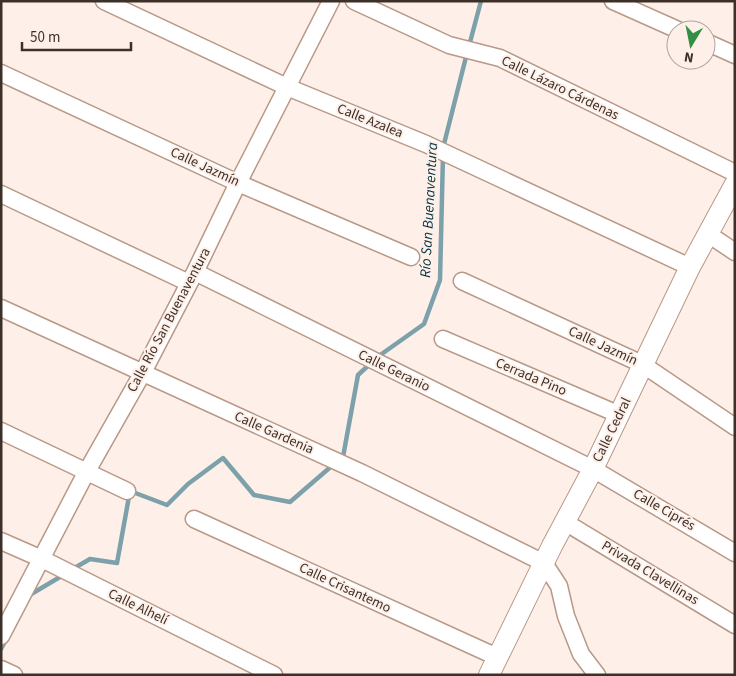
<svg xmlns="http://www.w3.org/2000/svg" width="736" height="676" font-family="'Source Sans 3',sans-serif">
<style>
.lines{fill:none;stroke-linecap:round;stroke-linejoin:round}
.stream{stroke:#7da1aa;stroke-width:4.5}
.minor-casing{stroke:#b99887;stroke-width:19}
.tertiary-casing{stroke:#b99887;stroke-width:22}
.minor{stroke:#fff;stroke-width:16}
.tertiary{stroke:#fff;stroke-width:20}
.labels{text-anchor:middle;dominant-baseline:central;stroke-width:4;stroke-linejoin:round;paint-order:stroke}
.street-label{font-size:14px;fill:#3d3028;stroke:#fef0e8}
.water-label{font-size:15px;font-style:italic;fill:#003441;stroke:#fef0e8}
</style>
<rect width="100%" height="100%" fill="#fef0e8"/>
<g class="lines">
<!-- stream -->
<path class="stream" d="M 469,46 L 481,1
M 443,148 L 467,53
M 376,358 L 424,324 L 440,280 L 443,155
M 340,459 L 343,457 L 358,375 L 371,363
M 71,570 L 90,559 L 117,563 L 130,491 L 167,505 L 188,484 L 223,458 L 254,495 L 290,502 L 334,464
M 28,596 L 65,574
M 1,649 L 7,638"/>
<defs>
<path id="minor" d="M 104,1 L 287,87 L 426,144 L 690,267
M 354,1 L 449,45 L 500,58 L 735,173
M 613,1 L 678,30
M 706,42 L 735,55
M 1,73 L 238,183 L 411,257
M 1,194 L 189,283
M 708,234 L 735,252
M 195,272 L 593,469 L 735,553
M 462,281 L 642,364 L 735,427
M 1,308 L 362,473 L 544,563 L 559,586 L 566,616 L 581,654 L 597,675
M 443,339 L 620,415
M 1,431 L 127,491
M 194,519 L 497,657
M 565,522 L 735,625
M 1,541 L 42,559 L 274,675
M 1,636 L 87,471 L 142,374 L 195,272 L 238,183 L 331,1
M 1,669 L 14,675"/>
<path id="tertiary" d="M 489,675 L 552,546 L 593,469 L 690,267 L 735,184"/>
</defs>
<!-- minor casing -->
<use href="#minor" class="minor-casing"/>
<!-- tertiary casing -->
<use href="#tertiary" class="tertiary-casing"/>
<!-- minor -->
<use href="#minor" class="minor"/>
<!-- tertiary -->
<use href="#tertiary" class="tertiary"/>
</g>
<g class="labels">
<!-- street labels -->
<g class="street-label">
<text transform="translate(560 88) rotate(26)">Calle Lázaro Cárdenas</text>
<text transform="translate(370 121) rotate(22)">Calle Azalea</text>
<text transform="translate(205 167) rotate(25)">Calle Jazmín</text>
<text transform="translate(169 320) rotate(-62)">Calle Río San Buenaventura</text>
<text transform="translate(603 346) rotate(25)">Calle Jazmín</text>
<text transform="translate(394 371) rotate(26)">Calle Geranio</text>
<text transform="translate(531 377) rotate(23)">Cerrada Pino</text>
<text transform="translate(612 430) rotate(-64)">Calle Cedral</text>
<text transform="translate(274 433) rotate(24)">Calle Gardenia</text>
<text transform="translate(664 510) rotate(30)">Calle Ciprés</text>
<text transform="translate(650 573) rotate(31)">Privada Clavellinas</text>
<text transform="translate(345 588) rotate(25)">Calle Crisantemo</text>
<text transform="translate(138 607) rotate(26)">Calle Alhelí</text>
</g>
<!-- water labels -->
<g class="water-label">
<text transform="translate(429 210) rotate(-87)">Río San Buenaventura</text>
</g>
</g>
<!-- border -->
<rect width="736" height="676" fill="none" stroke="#3d3028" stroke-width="5"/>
<!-- north arrow -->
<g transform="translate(691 45) rotate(190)"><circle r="24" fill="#fef0e8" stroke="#b1a39b"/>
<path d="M0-4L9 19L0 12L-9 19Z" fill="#319043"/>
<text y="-8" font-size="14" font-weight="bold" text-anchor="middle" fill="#3d3028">N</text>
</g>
<!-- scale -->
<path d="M22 42v8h109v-8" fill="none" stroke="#3d3028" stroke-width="2.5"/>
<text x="30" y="42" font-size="15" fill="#3d3028" stroke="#fef0e8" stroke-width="4" paint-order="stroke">50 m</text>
</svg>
